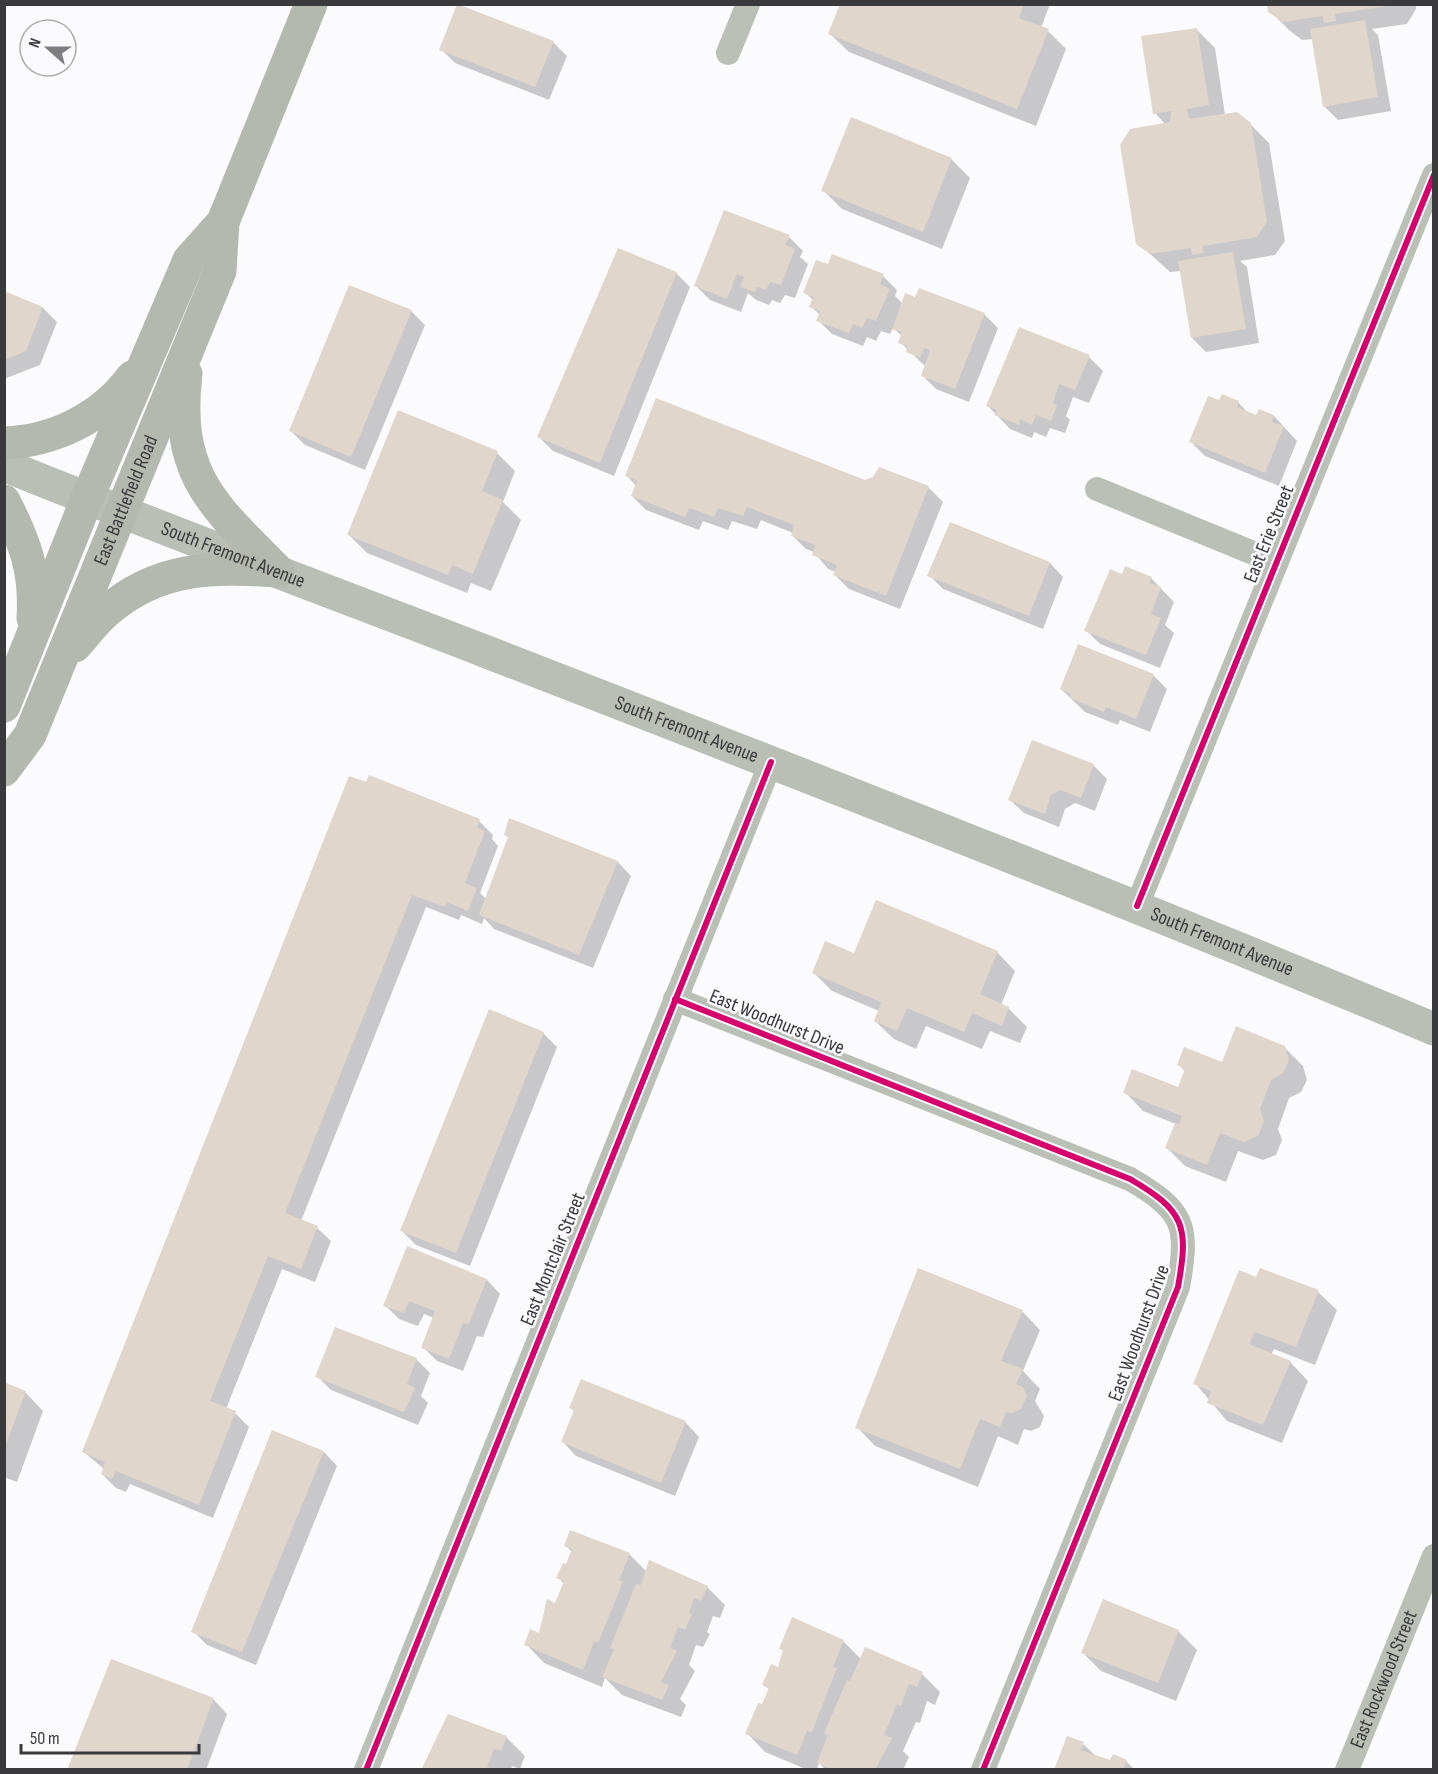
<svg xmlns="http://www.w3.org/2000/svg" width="1438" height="1774" font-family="'Sofia Sans Condensed',sans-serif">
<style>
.shadow{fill:#0003}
.building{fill:#e0d6cc}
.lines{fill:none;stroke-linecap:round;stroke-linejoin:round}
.street{stroke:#bbc0b7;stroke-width:24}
.secondary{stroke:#babfb6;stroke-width:33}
.primary{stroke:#b4b9af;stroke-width:33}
.cycleway-casing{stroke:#fafafe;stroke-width:10}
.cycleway{stroke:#d6006c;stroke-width:6}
.labels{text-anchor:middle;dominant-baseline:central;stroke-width:5;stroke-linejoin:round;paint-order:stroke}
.street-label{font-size:20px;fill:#3a3a3c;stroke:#fafafe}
</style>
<rect width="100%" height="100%" fill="#fbfbfd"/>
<!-- shadow -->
<path class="shadow" d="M 842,4 L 1050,4 L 1041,28 L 1048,31 L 1066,49 L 1036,126 L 849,52 L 830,34 Z
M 1269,4 L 1416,4 L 1416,9 L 1407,24 L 1372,29 L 1378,35 L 1391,111 L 1338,120 L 1324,106 L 1313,39 L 1302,40 L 1289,30 L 1270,11 Z
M 1196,29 L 1215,48 L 1225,115 L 1250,124 L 1269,143 L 1285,241 L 1275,255 L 1240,261 L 1247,267 L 1259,343 L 1206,352 L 1192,338 L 1181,271 L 1170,272 L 1138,243 L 1166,125 L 1155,113 Z
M 553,42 L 567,56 L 549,100 L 455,63 L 441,49 Z
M 852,119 L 952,160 L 970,178 L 942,249 L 842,209 L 823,190 Z
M 789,237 L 803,251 L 800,257 L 808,264 L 795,298 L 785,295 L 780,303 L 772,300 L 769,305 L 756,300 L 748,293 L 741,312 L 710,300 L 696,286 Z
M 676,273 L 690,287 L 614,476 L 553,451 L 539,437 Z
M 883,276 L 897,290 L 895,296 L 903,304 L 984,314 L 998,328 L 969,402 L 936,389 L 922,375 L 926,367 L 900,342 L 902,336 L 893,328 L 890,334 L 881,331 L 876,341 L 867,337 L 863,346 L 832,334 L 818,320 L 820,315 L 811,306 L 814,301 L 805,292 Z
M 4,293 L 43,308 L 57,322 L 40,365 L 4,379 Z
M 411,311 L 425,325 L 365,470 L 305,445 L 291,431 Z
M 1089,357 L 1103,371 L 1089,403 L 1073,397 L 1066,416 L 1070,420 L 1065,433 L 1050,428 L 1046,437 L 1034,432 L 1032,438 L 1010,429 L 988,406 Z
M 1220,402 L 1238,402 L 1249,414 L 1257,417 L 1274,416 L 1297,441 L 1279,486 L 1205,456 L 1191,442 Z
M 497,453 L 515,471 L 503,502 L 521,520 L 491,591 L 471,583 L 467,593 L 367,553 L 348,534 Z
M 880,469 L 929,488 L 943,502 L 900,609 L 849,589 L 835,575 L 836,572 L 828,569 L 814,552 L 806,549 L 792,535 L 793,533 L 761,520 L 757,529 L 732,521 L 728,530 L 703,521 L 699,530 L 646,510 L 632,496 L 636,486 L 627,476 L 865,482 L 874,479 Z
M 1050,563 L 1063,577 L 1043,629 L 943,589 L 929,575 Z
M 1123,576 L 1151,578 L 1174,602 L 1165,625 L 1174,633 L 1160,668 L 1100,644 L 1086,630 Z
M 1153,675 L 1167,689 L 1150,732 L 1120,720 L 1118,725 L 1085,712 L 1061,689 Z
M 1093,765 L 1107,779 L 1095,811 L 1075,803 L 1065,809 L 1059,827 L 1024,813 L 1010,800 Z
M 369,777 L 479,821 L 493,835 L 492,839 L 498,846 L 480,893 L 486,899 L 510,838 L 510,820 L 618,862 L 631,876 L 593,968 L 494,929 L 484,918 L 482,924 L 461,915 L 459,920 L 426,907 L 301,1221 L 317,1228 L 331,1241 L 315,1282 L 282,1269 L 226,1409 L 235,1413 L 249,1427 L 213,1518 L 130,1484 L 126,1492 L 116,1488 L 102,1474 L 104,1469 L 84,1452 Z
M 997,952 L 1015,971 L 1001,1005 L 1008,1008 L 1027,1027 L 1020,1043 L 990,1031 L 982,1049 L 926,1026 L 916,1049 L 894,1039 L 875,1021 L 879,1011 L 832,991 L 814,973 L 855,955 Z
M 543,1033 L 557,1047 L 470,1266 L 416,1245 L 402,1231 Z
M 1284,1047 L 1303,1066 L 1307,1080 L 1301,1092 L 1289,1098 L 1278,1129 L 1282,1140 L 1276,1155 L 1263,1160 L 1238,1151 L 1226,1182 L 1185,1166 L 1167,1148 L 1176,1124 L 1143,1111 L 1125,1092 L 1179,1089 L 1186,1072 L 1179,1065 L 1223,1064 Z
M 408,1248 L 487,1280 L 500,1294 L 483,1337 L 477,1336 L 463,1371 L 437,1361 L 423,1347 L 434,1318 L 424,1314 L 418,1326 L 399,1319 L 385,1305 Z
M 1257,1279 L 1318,1292 L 1337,1310 L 1315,1365 L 1274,1349 L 1271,1355 L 1290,1362 L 1308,1381 L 1282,1443 L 1227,1421 L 1195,1383 Z
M 1022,1311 L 1040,1330 L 1023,1371 L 1040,1389 L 1035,1401 L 1044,1416 L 1040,1427 L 1031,1431 L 1024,1429 L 1018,1445 L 998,1436 L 978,1487 L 875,1446 L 857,1427 Z
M 416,1359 L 430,1373 L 421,1396 L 428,1403 L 418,1425 L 331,1390 L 317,1376 Z
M 582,1381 L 686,1423 L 699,1437 L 675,1496 L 576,1456 L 563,1442 L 575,1412 L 571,1408 Z
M 4,1384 L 25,1392 L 43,1411 L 17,1482 L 4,1477 Z
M 324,1452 L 337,1466 L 256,1665 L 207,1645 L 193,1631 Z
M 566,1546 L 629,1554 L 647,1572 L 707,1587 L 725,1605 L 720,1618 L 713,1616 L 707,1632 L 710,1634 L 703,1647 L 696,1645 L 689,1665 L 695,1671 L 680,1699 L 686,1705 L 681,1717 L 622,1695 L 605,1678 L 602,1687 L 544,1663 L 526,1644 L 540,1635 L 556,1605 L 564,1584 L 558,1577 L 567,1566 L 572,1552 Z
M 1178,1631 L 1197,1650 L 1176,1701 L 1101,1671 L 1082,1652 Z
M 843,1641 L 861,1659 L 922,1674 L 940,1692 L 935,1705 L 927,1701 L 920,1723 L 916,1722 L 903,1751 L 909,1757 L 903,1770 L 826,1770 L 819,1763 L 817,1770 L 808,1770 L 765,1752 L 747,1733 L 770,1690 L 764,1685 L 779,1669 L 784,1652 L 781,1648 Z
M 112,1661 L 214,1700 L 227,1714 L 206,1770 L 68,1770 Z
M 506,1737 L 525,1756 L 520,1769 L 512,1766 L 511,1770 L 423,1770 L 435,1741 Z
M 1083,1744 L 1097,1757 L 1111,1762 L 1126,1761 L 1135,1770 L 1055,1770 Z"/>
<!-- building -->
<path class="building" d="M 457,4 L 554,41 L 535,87 L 439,50 Z
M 840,4 L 1024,4 L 1019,18 L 1049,29 L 1017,109 L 828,34 Z
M 1267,4 L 1387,4 L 1387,6 L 1335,14 L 1336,21 L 1324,23 L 1323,16 L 1283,22 L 1268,12 Z
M 1365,20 L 1378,97 L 1323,107 L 1310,29 Z
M 1197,28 L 1209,105 L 1187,109 L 1189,119 L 1237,112 L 1251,123 L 1267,222 L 1257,237 L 1203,246 L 1204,253 L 1192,255 L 1191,248 L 1150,254 L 1136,244 L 1120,145 L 1130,129 L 1170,122 L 1171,114 L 1171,111 L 1153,114 L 1141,36 Z
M 851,117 L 952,158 L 923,232 L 821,191 Z
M 724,210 L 790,235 L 785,245 L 795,249 L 781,285 L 770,282 L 766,290 L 757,287 L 755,292 L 740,287 L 744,277 L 737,274 L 727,299 L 694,286 Z
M 618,248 L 677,272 L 600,463 L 537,437 Z
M 1233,252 L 1246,329 L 1191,338 L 1178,261 Z
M 832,254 L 884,274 L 880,284 L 890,289 L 876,321 L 867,318 L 862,328 L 853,324 L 849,333 L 816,321 L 820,311 L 809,307 L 813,297 L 803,293 L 816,260 L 828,264 Z
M 349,285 L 412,310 L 351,457 L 289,431 Z
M 919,288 L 985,313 L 955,389 L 921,376 L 930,350 L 924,348 L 920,358 L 906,352 L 907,346 L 898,343 L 902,332 L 892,329 L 905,293 L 915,297 Z
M 4,291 L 43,307 L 26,351 L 4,360 Z
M 1019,327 L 1090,355 L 1075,390 L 1059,384 L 1053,403 L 1057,405 L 1051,421 L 1036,415 L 1032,425 L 1020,419 L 1019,425 L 994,415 L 997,410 L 986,406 Z
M 1222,394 L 1239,401 L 1237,407 L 1256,415 L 1259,409 L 1274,415 L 1272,422 L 1284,426 L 1265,473 L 1189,442 L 1208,396 L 1219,400 Z
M 656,398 L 865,480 L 873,477 L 879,467 L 929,486 L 886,596 L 833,575 L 837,565 L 812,555 L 815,545 L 791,536 L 794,525 L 747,507 L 743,516 L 718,508 L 714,517 L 689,508 L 685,517 L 631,496 L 637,481 L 625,476 Z
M 398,410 L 498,451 L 482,491 L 503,500 L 473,574 L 452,565 L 448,575 L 347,535 Z
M 950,522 L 1050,562 L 1029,616 L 927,576 Z
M 1125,566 L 1152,577 L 1149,583 L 1161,587 L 1151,614 L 1161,618 L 1146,655 L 1084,631 L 1110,569 L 1122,574 Z
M 1078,644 L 1154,674 L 1136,719 L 1106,707 L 1104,712 L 1070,698 L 1071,694 L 1060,689 Z
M 1032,740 L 1094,764 L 1081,798 L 1060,790 L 1051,795 L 1045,814 L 1008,800 Z
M 369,775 L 480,819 L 477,828 L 485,831 L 465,883 L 477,888 L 468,911 L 447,902 L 445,907 L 412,895 L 285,1213 L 318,1226 L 301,1269 L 268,1256 L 210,1401 L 236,1411 L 199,1505 L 116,1471 L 112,1479 L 101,1474 L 105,1462 L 82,1452 L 349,776 L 366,782 Z
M 509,818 L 618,861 L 579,955 L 479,915 L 508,837 L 504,835 Z
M 876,900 L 998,951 L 980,994 L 1009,1007 L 1002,1026 L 972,1013 L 964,1032 L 907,1008 L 897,1031 L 874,1021 L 881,1002 L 812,973 L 825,941 L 854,953 Z
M 489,1009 L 544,1032 L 456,1253 L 400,1231 Z
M 1236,1026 L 1285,1046 L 1289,1060 L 1283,1073 L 1271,1080 L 1260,1109 L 1264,1121 L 1258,1136 L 1244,1142 L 1220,1133 L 1207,1165 L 1165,1148 L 1175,1123 L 1179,1124 L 1182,1116 L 1123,1093 L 1132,1069 L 1178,1087 L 1185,1069 L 1177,1065 L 1184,1047 L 1222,1062 Z
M 407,1246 L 487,1279 L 469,1324 L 463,1323 L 449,1359 L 421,1348 L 435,1311 L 409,1301 L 404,1313 L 383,1306 Z
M 918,1268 L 1023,1310 L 1001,1361 L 1023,1369 L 1016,1384 L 1023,1387 L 1027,1396 L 1021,1409 L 1012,1413 L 1006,1412 L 1000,1427 L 980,1419 L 960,1469 L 855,1428 Z
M 1260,1268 L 1319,1290 L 1296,1347 L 1255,1332 L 1249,1344 L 1291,1361 L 1263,1425 L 1207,1403 L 1211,1391 L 1193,1384 L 1239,1270 L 1256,1277 Z
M 335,1327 L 417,1358 L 407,1384 L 415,1388 L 404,1412 L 315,1377 Z
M 581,1379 L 686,1421 L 661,1483 L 561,1442 L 574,1410 L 569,1408 Z
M 4,1382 L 26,1391 L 5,1447 L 4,1447 Z
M 272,1430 L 324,1451 L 242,1652 L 191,1632 Z
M 570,1530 L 630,1553 L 619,1580 L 623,1582 L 598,1643 L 594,1641 L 583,1670 L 524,1645 L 530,1629 L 539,1633 L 547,1599 L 555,1603 L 564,1581 L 556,1578 L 563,1563 L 566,1564 L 572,1549 L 564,1546 Z
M 649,1560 L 708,1586 L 701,1601 L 694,1598 L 689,1613 L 692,1614 L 685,1630 L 678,1627 L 670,1648 L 677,1651 L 661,1682 L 669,1685 L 662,1700 L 602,1677 L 614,1649 L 610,1648 L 636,1584 L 641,1585 Z
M 1103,1599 L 1179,1630 L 1158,1683 L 1081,1653 Z
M 792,1617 L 844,1640 L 833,1667 L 837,1668 L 812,1732 L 807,1731 L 797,1755 L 745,1734 L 758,1703 L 762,1704 L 769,1688 L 762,1685 L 771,1664 L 778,1667 L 783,1650 L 779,1649 Z
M 865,1647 L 923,1672 L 917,1687 L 909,1684 L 901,1706 L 897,1704 L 884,1735 L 892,1738 L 876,1768 L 880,1770 L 833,1770 L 817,1763 L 828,1735 L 824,1733 L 847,1680 L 850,1681 Z
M 111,1659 L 214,1698 L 187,1770 L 67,1770 Z
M 448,1714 L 507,1736 L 501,1751 L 494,1749 L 487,1767 L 493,1770 L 421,1770 Z
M 1067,1736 L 1084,1742 L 1081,1750 L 1110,1760 L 1113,1754 L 1127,1760 L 1123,1770 L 1054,1770 Z"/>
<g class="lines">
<!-- street -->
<g class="street">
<path d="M 728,53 L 748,4"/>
<path d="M 1097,489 L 1275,562"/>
<path d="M 1137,906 L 1434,175"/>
<path d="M 675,999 L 1130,1179 C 1185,1211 1189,1226 1178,1287 L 983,1770"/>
<path d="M 366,1770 L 771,762"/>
<path id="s1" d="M 1347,1770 L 1434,1556"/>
</g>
<!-- secondary -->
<path class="secondary" id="s2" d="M 4,465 C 164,530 326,590 487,652 C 804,775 1120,898 1434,1029"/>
<!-- primary -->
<g class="primary">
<path d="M 186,374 C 174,475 213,505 278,571"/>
<path d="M 4,443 C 54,441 102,418 132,377"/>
<path d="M 4,501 C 25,542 36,571 33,618"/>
<path d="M 75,646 C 85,635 95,621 106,612 C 158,566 213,567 278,571"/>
<path d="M 4,706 L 87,499 L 189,260 L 223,222 L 311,4"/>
<path id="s3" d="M 4,770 L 30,735 L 220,271 L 223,222"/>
</g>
<defs>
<path id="cycleway" d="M 1137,906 L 1434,175
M 675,999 L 1130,1179 C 1185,1211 1189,1226 1178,1287 L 983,1770
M 366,1770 L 771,762"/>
</defs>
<!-- cycleway casing -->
<use href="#cycleway" class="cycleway-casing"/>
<!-- cycleway -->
<use href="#cycleway" class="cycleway"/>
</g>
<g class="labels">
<!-- street labels -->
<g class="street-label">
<text stroke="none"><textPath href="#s3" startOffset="297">East Battlefield Road</textPath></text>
<text transform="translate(1269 534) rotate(-68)">East Erie Street</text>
<text stroke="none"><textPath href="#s2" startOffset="246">South Fremont Avenue</textPath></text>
<text stroke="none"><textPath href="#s2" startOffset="732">South Fremont Avenue</textPath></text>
<text stroke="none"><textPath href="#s2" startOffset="1308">South Fremont Avenue</textPath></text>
<text transform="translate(777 1022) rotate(22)">East Woodhurst Drive</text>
<text transform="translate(553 1259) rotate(-68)">East Montclair Street</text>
<text transform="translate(1139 1333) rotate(-70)">East Woodhurst Drive</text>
<text stroke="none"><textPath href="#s1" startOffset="98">East Rockwood Street</textPath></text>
</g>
</g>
<!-- border -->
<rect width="1438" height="1774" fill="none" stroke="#3a3a3c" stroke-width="12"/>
<!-- north arrow -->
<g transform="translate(48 48) rotate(291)"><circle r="28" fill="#fafafe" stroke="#adadb0" stroke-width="1.5"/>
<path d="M0-4.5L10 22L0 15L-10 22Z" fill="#7e7e80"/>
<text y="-9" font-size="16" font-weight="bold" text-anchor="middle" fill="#3a3a3c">N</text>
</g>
<!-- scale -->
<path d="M21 1744v9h178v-9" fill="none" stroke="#3a3a3c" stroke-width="3"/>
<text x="30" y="1744" font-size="18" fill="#3a3a3c" stroke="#fafafe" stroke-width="4.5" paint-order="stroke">50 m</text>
</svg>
